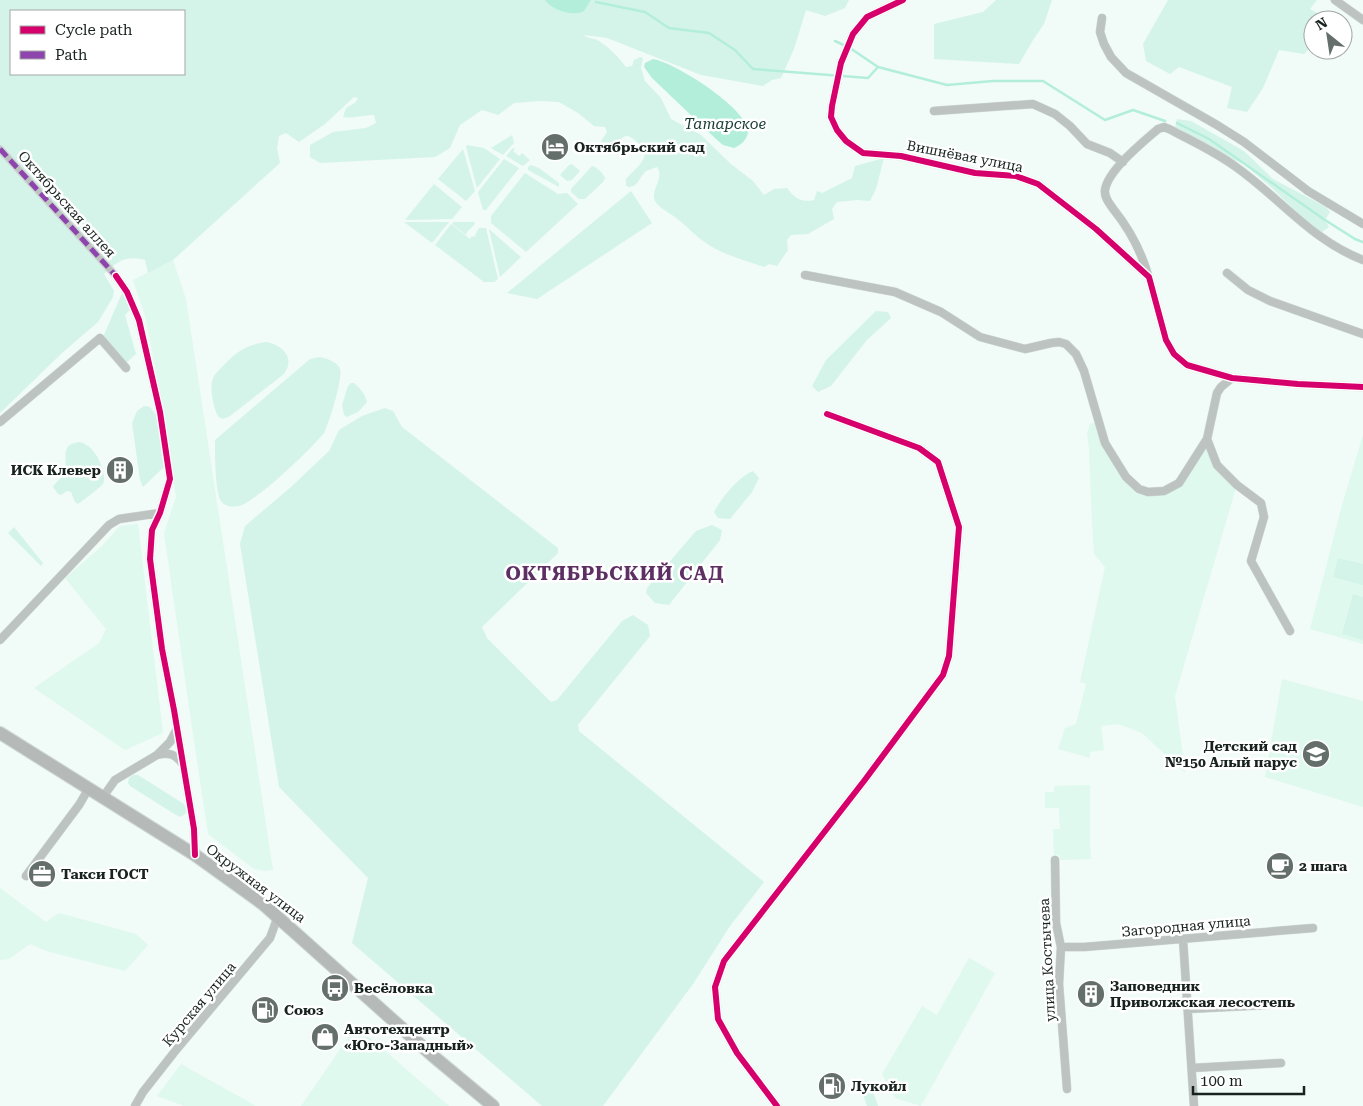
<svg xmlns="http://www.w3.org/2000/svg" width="1363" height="1106" font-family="'Roboto Serif',serif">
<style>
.built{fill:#dff9ef}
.green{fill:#d4f4e9;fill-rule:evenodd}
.water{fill:#b3eedb}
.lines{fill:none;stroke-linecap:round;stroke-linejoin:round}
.stream{stroke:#b3eedb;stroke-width:2.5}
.pedestrian-casing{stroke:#cfd8d4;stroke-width:8}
.minor-casing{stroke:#cfd8d4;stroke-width:9}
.primary-casing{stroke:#cfd8d4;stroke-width:14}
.pedestrian{stroke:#bdc3c1;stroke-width:5.5}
.minor{stroke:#bdc3c1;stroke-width:8}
.primary{stroke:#b5bab8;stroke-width:12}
.quiet{stroke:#8e44ad;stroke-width:5;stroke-dasharray:10 5;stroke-linecap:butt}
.cycleway-casing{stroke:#fff;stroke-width:9}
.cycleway{stroke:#d6006c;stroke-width:6}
.labels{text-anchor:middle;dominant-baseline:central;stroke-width:5;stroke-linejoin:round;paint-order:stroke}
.poi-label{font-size:14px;font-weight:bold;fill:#18231f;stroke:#fff;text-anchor:start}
.street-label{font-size:14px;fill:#18231f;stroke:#fff}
.water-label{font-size:15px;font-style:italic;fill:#153a30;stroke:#fff}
.district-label{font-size:19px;font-weight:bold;letter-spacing:1px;fill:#5d2f63;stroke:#fff}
</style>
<rect width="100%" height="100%" fill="#f1fbf7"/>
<!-- built -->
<path class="built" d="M 173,260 L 186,299 L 273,870 L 266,871 L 254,869 L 208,834 L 189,707 L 164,533 L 176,497 L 164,412 L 145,316 L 133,280 Z
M 1095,422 L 1102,445 L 1137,491 L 1181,486 L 1207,447 L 1236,488 L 1175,696 L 1185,773 L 1142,733 L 1118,724 L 1101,726 L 1104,750 L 1090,752 L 1090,758 L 1058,749 L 1065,728 L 1076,724 L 1086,684 L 1080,682 L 1105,567 L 1094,554 L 1092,523 L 1089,449 L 1087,433 L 1090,424 Z
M 1363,435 L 1363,644 L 1310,629 L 1342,505 Z
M 138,524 L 163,733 L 125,750 L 34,688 L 99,643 L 106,629 L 65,578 L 102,546 L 120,526 Z
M 1282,679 L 1363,701 L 1363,807 L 1265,777 Z
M 1090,785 L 1090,843 L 1091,859 L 1060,860 L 1059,855 L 1054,855 L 1053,829 L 1060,829 L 1059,808 L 1045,808 L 1045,792 L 1054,792 L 1054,786 Z
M 0,888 L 46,922 L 59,913 L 136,934 L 148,945 L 125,971 L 46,951 L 30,944 L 9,959 L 0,960 Z
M 969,958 L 995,973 L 921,1106 L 895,1098 L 882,1074 L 922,1006 L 937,1015 Z
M 356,1026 L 449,1106 L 301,1106 Z
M 181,1064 L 256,1106 L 184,1106 L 157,1096 Z"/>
<!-- green -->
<path class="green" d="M 0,0 L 849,0 L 845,8 L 825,16 L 806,10 L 794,49 L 781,78 L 772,80 L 763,86 L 701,75 L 607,38 L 584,35 C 588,39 594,38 599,41 C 609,47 618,57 626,67 L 632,66 L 634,60 L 640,57 L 643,58 L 641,68 L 645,81 L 661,98 L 671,119 L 701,135 L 731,164 L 753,181 L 764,195 L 774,189 L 787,188 C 794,198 802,203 814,200 L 817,191 L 822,193 L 852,178 L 855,166 L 884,158 L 876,189 L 870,201 L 857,200 L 837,202 L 832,209 L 834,219 L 808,234 L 791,235 L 787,240 L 788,250 L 777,266 L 769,264 L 764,267 C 744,260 723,255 706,243 C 695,236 687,226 676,218 C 670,213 659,208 655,201 C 650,190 665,178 657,167 L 646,171 C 639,177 639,187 628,187 L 626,185 L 626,179 C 633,170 646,163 645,150 C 619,122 628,144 605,147 L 601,141 L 607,132 L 605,127 L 594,126 L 578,113 L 559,102 L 540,101 L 514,103 L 498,115 L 482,110 L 460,125 L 450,148 L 435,157 L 320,163 L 310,157 L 310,145 L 333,132 L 366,128 L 376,123 L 374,115 C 365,115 350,119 343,117 L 346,108 L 356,102 L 358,98 L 354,97 L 325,124 L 299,142 L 286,133 L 279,136 L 277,148 L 280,163 L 173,260 L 148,273 L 145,260 C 127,255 117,261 104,274 L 114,291 L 113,297 L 98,322 L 62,353 L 0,413 ZM 11,11 L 184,11 L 184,74 L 11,74 Z
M 996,0 L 1052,0 L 1044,24 L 1033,40 L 1019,64 L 934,59 L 934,24 L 983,12 Z
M 1168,0 L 1317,0 L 1310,9 L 1329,20 L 1313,20 L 1313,45 L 1304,54 L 1279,50 L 1263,88 L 1247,112 L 1227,108 L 1232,87 L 1179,67 L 1170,74 L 1146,61 L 1143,44 Z
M 1177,119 L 1191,121 L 1244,151 L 1273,179 L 1326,207 L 1330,212 L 1325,220 L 1329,227 L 1322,232 L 1310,225 L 1271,187 L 1245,165 L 1188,137 L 1175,128 Z
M 512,135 L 514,143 L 503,155 L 491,148 Z
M 467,145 L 484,148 L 500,159 L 477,188 L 466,147 Z
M 513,148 L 515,149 L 513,151 L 519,156 L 522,153 L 530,160 L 523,166 L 506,156 Z
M 463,149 L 475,191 L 466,201 L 438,179 Z
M 504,159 L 519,168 L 486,210 L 483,210 L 478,192 Z
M 572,164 L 580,171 L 572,180 L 567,181 L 560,175 L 569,165 Z
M 531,165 L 539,168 L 559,183 L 559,187 L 528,170 L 528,167 Z
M 592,166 C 597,167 603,173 605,178 L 603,182 L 585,199 L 579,199 L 571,192 L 571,189 Z
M 525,173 L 558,194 L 567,193 L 578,204 L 526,252 L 491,223 L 491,216 Z
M 434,184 L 462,207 L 452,219 L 405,220 Z
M 631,191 L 652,223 L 537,299 L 507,293 Z
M 404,222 L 449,222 L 432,243 Z
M 454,222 L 474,222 L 475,224 L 467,232 L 466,235 L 452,224 Z
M 451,224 L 470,239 L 472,236 L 474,237 L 479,228 L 486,228 L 498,279 L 494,282 L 484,282 L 435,245 Z
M 489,229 L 521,257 L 500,277 Z
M 123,291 L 130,310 L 125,315 L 136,354 L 126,363 L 103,337 Z
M 876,311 L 888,312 L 891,318 L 866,341 L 831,386 L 818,392 L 812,386 L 826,360 Z
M 267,342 C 284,346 295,358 284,374 L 230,416 C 226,418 222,420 219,417 C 214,413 210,388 212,382 C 213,375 218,371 223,366 C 236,352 247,344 267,342 Z
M 320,357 C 327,359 337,361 340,369 C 343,379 329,423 324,433 C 311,449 257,501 239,506 C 233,507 225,507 221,501 C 215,493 215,452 215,440 L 310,359 Z
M 351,383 L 354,383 C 360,388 365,394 367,402 L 358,412 L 347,417 L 344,415 L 342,405 L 348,386 Z
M 144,406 L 150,407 L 158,418 L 164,467 L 143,487 L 140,480 L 132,423 L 137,411 Z
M 385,408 L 393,411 L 402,427 L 558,548 L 558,553 L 482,627 L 487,638 L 551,702 L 557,700 L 622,621 L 633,615 L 648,625 L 650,636 L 582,720 L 578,725 L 579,731 L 764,882 L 730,926 L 693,984 L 603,1106 L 542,1106 L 352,943 L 368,878 L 279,787 L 240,544 L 245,526 L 291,487 L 329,451 L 339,430 L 362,416 Z
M 80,442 C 85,444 90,446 93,451 C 99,457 107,476 103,484 C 102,486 81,502 78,504 L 75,502 L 71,492 L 67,491 L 61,495 L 58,494 L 53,487 C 56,481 63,478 65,471 C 68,458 59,444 80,442 Z
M 753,471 L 759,478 L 752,492 L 730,519 L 718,518 L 714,512 C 721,499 739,476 753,471 Z
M 712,525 L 722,530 L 720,540 L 669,605 L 655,603 L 646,593 L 647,588 L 696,531 Z
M 14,527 L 43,563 L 41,566 L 8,533 Z
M 1338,558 L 1363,564 L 1363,585 L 1333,577 Z
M 1353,594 L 1363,597 L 1363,640 L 1342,634 Z
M 133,775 L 138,775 L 184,804 L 186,809 L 186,813 L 181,817 L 176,815 L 130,786 L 128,783 L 129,778 Z
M 866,1080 L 870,1082 L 878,1106 L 867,1106 L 860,1085 L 861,1083 Z"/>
<!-- water -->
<path class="water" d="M 545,0 L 591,0 L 584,11 C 573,17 552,10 545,0 Z
M 653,59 C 674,62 747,108 748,131 C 748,139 741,145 734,148 L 723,145 L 716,139 L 652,78 L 644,67 L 645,63 Z"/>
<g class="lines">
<!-- stream -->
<path class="stream" d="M 596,2 L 645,12 L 669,28 L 709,33 L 735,50 L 753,69 L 868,78 L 878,67 L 947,85 L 993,81 L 1043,81 L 1105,120 L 1133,110 L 1165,121
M 835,41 L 850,48 L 878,67
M 1177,123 L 1209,139 L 1325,220 L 1355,239 L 1363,242"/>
<defs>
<path id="pedestrian" d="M 0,149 L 116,276"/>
<path id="minor" d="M 903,0 L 867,17 L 853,34 L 841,63 L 832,106 L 831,117 L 837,130 L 846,141 L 863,153 L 901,156 L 975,173 L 1016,176 L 1038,184 L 1096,229 L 1149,277 L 1166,340 L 1174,354 L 1187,365 L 1232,378 L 1298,384 L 1363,387
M 1335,0 L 1363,20
M 1102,18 L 1100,32 L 1104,44 L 1111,57 L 1126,73 L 1217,125 L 1244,142 L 1308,191 L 1363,224
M 934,111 L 1033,104 L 1055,114 L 1070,126 L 1087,144 L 1110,153 L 1123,162
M 1227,273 L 1248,290 L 1270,301 L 1363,334
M 805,275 L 895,292 L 941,312 L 980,337 L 1025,349 L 1051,343 L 1059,342 L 1066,344 L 1076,354 L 1084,371 L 1105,443 L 1126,477 L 1139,489 L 1148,492 L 1164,491 L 1179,483 L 1207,439 L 1217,393 L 1221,387 L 1232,378
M 1148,275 C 1141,251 1130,230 1114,210 C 1110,204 1104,198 1105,190 C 1108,170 1143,142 1158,129 L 1164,127 L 1169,129 C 1192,141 1216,152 1236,167 C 1280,198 1311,240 1363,260
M 116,276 L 127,292 L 139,320 L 160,412 L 170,479 L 160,513 L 152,530 L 150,559 L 162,649 L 174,710 L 194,829 L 195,855
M 0,422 L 100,338 L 126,368
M 1207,439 L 1217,465 L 1237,485 L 1261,503 L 1264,517 L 1251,561 L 1290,631
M 0,640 L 109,525 L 119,519 L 160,513
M 157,755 C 169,752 175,754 182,763
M 103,797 L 115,780 L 157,755 L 170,742 L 177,729
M 1055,860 L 1056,923 L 1061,947 L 1059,984 L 1067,1089
M 26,876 L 79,805 L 89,788
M 1183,939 L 1194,1106
M 1061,947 L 1084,947 L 1313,928
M 1188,1009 L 1267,1005
M 1192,1068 L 1281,1063
M 135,1106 L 143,1092 L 176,1050 L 270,938 L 278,916
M 777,1106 L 737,1053 L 718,1019 L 715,987 L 724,961 L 864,781 L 943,675 L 949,656 L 959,527 L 938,462 L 919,448 L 827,414"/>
<path id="primary" d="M 0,733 L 195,855 L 263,904 L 433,1056 L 493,1106"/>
</defs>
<!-- pedestrian casing -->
<use href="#pedestrian" class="pedestrian-casing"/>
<!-- minor casing -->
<use href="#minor" class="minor-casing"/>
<!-- primary casing -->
<use href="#primary" class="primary-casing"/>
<!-- pedestrian -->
<use href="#pedestrian" class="pedestrian"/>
<!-- minor -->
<use href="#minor" class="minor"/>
<!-- primary -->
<use href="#primary" class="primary"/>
<!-- quiet -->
<path class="quiet" d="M 0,149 L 116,276"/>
<defs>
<path id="cycleway" d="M 903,0 L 867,17 L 853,34 L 841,63 L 832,106 L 831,117 L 837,130 L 846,141 L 863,153 L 901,156 L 975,173 L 1016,176 L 1038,184 L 1096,229 L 1149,277 L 1166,340 L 1174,354 L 1187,365 L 1232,378 L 1298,384 L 1363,387
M 116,276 L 127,292 L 139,320 L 160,412 L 170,479 L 160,513 L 152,530 L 150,559 L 162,649 L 174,710 L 194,829 L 195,855
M 777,1106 L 737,1053 L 718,1019 L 715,987 L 724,961 L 864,781 L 943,675 L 949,656 L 959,527 L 938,462 L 919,448 L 827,414"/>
</defs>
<!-- cycleway casing -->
<use href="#cycleway" class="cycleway-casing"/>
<!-- cycleway -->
<use href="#cycleway" class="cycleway"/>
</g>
<!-- icons -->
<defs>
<symbol id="hotel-disc" viewBox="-11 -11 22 22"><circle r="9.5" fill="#646f6b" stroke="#fff"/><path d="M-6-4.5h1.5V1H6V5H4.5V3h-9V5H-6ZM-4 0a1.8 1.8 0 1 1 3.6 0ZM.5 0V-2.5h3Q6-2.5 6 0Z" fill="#fff"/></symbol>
<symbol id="building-disc" viewBox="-11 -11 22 22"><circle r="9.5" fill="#646f6b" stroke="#fff"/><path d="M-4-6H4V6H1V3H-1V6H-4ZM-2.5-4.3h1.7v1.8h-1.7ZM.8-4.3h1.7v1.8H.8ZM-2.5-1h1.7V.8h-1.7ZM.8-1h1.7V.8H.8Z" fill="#fff"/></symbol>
<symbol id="school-disc" viewBox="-11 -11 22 22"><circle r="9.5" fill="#646f6b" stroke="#fff"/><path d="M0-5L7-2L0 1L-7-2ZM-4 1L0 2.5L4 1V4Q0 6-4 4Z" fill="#fff"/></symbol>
<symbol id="cafe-disc" viewBox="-11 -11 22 22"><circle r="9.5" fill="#646f6b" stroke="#fff"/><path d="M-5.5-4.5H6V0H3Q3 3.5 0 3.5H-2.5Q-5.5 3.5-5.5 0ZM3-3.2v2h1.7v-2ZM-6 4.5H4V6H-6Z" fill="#fff"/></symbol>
<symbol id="office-disc" viewBox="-11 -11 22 22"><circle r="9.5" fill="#646f6b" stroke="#fff"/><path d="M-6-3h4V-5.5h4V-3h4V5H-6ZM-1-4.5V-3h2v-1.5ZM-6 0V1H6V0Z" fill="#fff"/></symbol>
<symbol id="bus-disc" viewBox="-11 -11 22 22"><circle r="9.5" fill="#646f6b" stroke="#fff"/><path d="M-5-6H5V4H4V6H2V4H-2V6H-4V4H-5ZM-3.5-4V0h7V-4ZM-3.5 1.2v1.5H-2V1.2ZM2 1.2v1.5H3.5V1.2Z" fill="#fff"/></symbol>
<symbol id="fuel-disc" viewBox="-11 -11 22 22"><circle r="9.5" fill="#646f6b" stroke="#fff"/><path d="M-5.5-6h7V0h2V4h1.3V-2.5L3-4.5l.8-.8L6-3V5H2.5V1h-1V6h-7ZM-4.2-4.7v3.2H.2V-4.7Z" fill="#fff"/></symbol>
<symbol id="shop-disc" viewBox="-11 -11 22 22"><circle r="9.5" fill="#646f6b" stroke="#fff"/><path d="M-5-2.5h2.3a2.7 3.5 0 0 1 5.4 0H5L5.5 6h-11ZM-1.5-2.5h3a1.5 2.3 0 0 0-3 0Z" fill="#fff"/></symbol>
</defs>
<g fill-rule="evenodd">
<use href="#hotel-disc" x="539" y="131" width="32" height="32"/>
<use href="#building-disc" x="104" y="454" width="32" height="32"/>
<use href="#school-disc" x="1300" y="738" width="32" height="32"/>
<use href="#cafe-disc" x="1264" y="850" width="32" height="32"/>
<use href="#office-disc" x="26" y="858" width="32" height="32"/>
<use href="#bus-disc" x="319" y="972" width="32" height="32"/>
<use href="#building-disc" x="1075" y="978" width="32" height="32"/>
<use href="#fuel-disc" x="249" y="994" width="32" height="32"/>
<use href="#shop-disc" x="309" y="1021" width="32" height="32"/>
<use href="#fuel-disc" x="816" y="1070" width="32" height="32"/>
</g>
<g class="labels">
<!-- poi labels -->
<g class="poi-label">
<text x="574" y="147">Октябрьский сад</text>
<text x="101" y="470" text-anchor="end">ИСК Клевер</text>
<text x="1297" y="746" text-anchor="end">Детский сад<tspan x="1297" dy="16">№150 Алый парус</tspan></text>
<text x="1299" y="866">2 шага</text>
<text x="61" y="874">Такси ГОСТ</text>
<text x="1110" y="986">Заповедник<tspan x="1110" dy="16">Приволжская лесостепь</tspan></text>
<text x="354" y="988">Весёловка</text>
<text x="284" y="1010">Союз</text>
<text x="344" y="1029">Автотехцентр<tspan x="344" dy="16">«Юго-Западный»</tspan></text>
<text x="851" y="1086">Лукойл</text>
</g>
<!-- street labels -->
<g class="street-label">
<text transform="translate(965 156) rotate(11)">Вишнёвая улица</text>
<text transform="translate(67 204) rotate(48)">Октябрьская аллея</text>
<text transform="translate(256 883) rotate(37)">Окружная улица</text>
<text transform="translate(1186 926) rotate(-5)">Загородная улица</text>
<text transform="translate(1047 960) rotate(-93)">улица Костычева</text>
<text transform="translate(199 1004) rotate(-50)">Курская улица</text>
</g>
<!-- water labels -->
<g class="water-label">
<text x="725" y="124">Татарское</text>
</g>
<!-- district labels -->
<g class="district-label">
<text x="615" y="573">ОКТЯБРЬСКИЙ САД</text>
</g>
</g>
<!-- legend -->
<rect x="10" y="10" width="175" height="65" fill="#ffffff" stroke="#a3a7a5"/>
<rect x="20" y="26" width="25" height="8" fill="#d6006c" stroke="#a3a7a5"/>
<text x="55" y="35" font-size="15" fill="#18231f">Cycle path</text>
<rect x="20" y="51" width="25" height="8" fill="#8e44ad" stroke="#a3a7a5"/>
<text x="55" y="60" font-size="15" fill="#18231f">Path</text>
<!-- north arrow -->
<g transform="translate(1328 35) rotate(330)"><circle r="24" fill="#ffffff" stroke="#a3a7a5"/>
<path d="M0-4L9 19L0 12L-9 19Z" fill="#646f6b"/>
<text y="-8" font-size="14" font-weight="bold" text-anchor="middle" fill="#18231f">N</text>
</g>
<!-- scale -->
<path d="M1193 1086v8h111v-8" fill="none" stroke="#18231f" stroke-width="2.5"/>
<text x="1200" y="1086" font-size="15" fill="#18231f" stroke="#ffffff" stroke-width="4" paint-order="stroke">100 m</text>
</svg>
